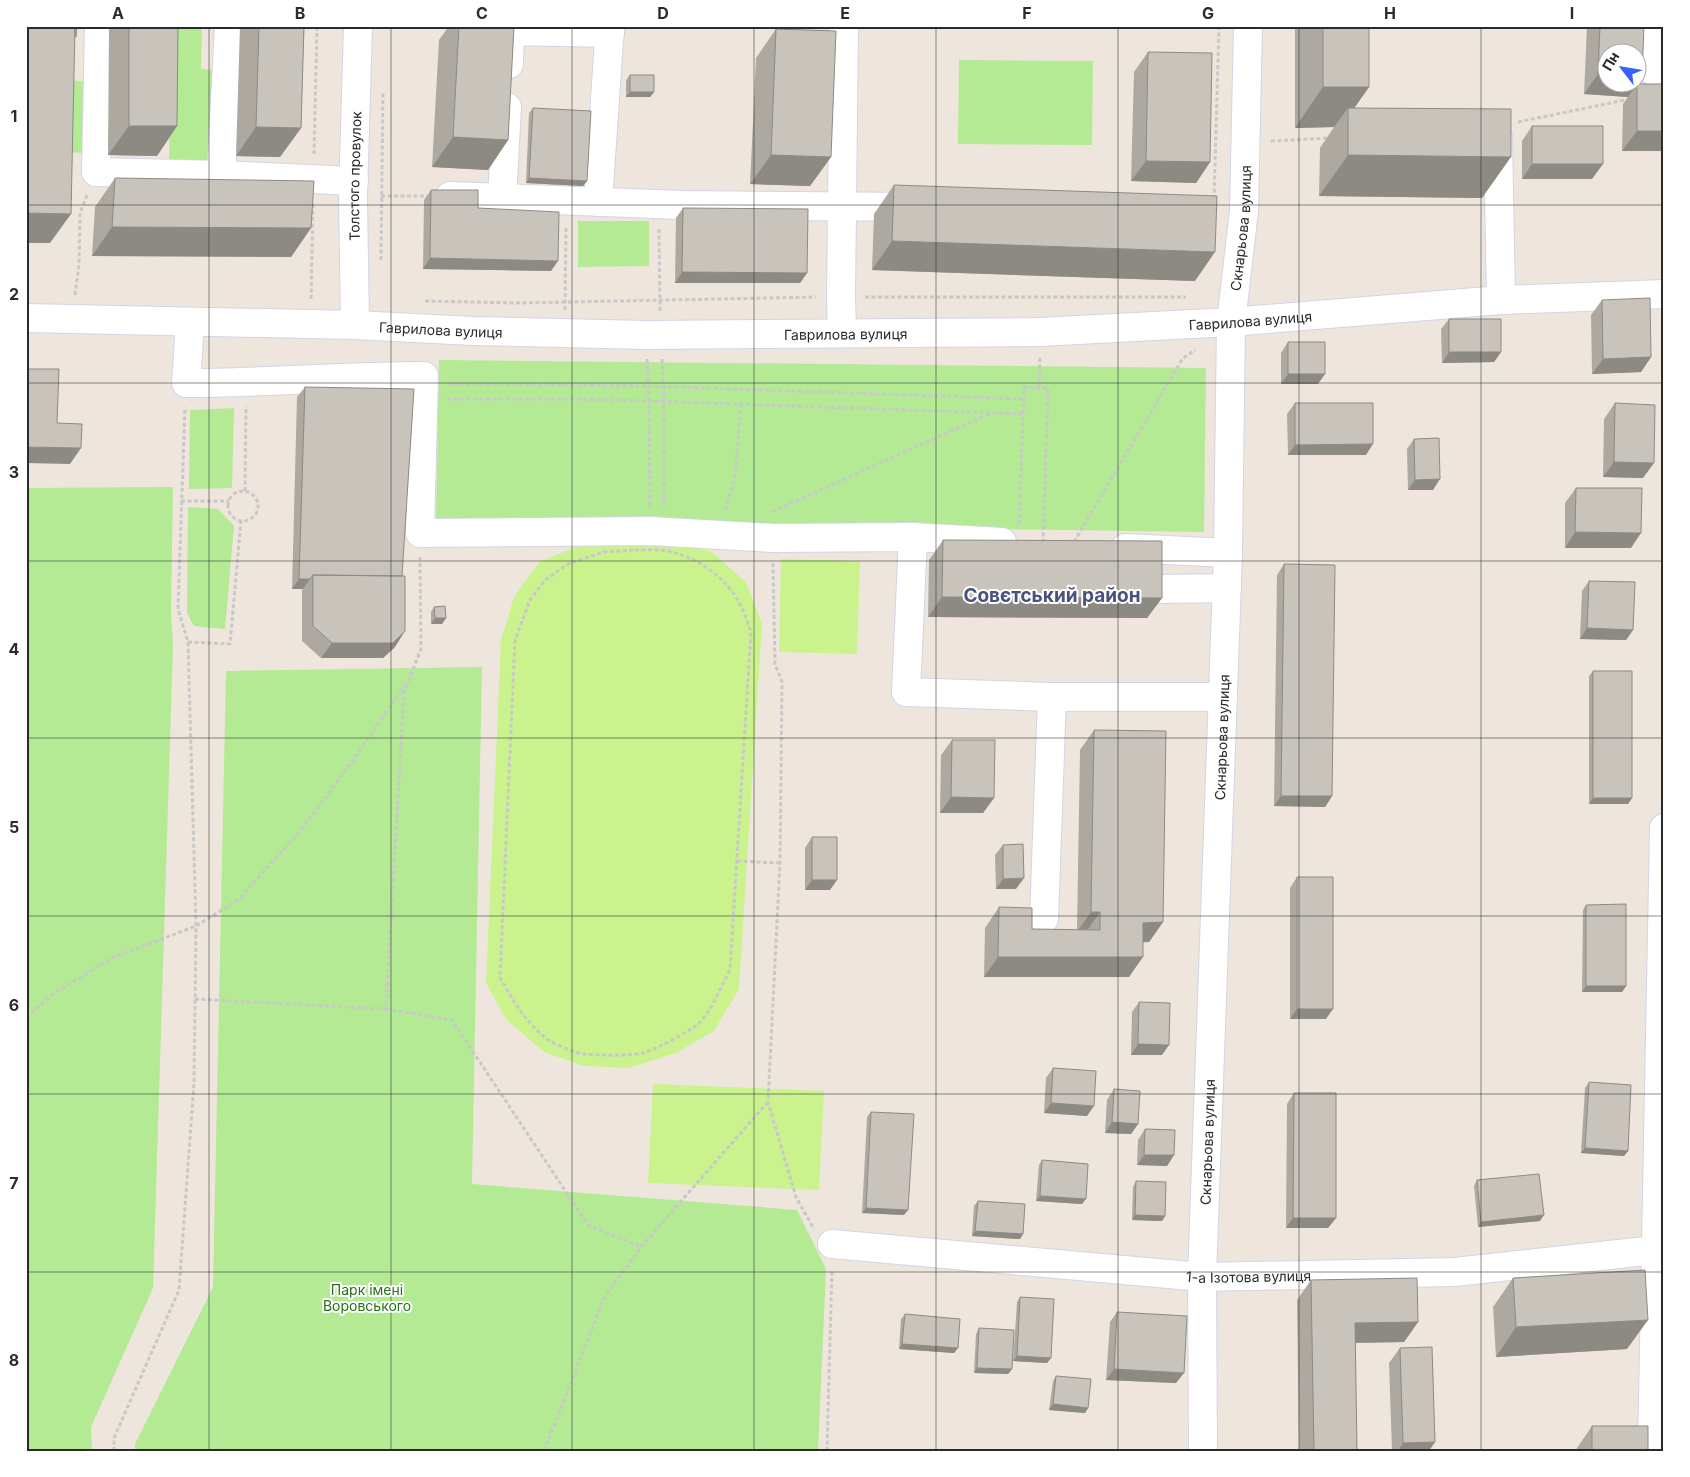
<svg xmlns="http://www.w3.org/2000/svg" width="1690" height="1477" font-family="Inter,sans-serif">
<style>
.green{fill:#b3ea93}
.pitch{fill:#caf38e}
.lines{fill:none;stroke-linecap:round;stroke-linejoin:round}
.minor-casing{stroke:#d1d5e5;stroke-width:30}
.path{stroke:#c8c8c8;stroke-width:3;stroke-dasharray:4 2.5;stroke-linecap:butt}
.minor{stroke:#fff;stroke-width:28}
.wall{fill:#ada9a1}
.shaded-wall{fill:#8d8983}
.building{fill:#c9c4bb;stroke:#8d8983}
.grid{fill:none;stroke:#2b2b2b;stroke-width:1;stroke-opacity:0.55}
.labels{text-anchor:middle;dominant-baseline:central;stroke-width:4;stroke-linejoin:round;paint-order:stroke}
.street-label{font-size:14px;fill:#2b2b2b;stroke:#fff}
.park-label{font-size:14px;fill:#287113;stroke:#fff}
.district-label{font-size:19px;font-weight:bold;fill:#475281;stroke:#fff}
.neatline{fill:none;stroke:#2b2b2b;stroke-width:2}
.grid-label{font-size:16px;text-anchor:middle;font-weight:bold;fill:#2b2b2b}
</style>
<rect width="100%" height="100%" fill="#eee6dc"/>
<!-- green -->
<path class="green" d="M 171,26 L 202,26 L 201,69 L 221,70 L 219,165 L 169,164 Z
M 959,60 L 1093,61 L 1092,145 L 958,144 Z
M 68,80 L 88,82 L 84,153 L 63,152 Z
M 578,221 L 649,221 L 649,266 L 578,267 Z
M 439,360 L 1206,368 L 1204,532 L 436,521 Z
M 234,408 L 232,488 L 189,489 L 190,410 Z
M 173,487 L 171,614 L 173,644 L 153,1288 L 91,1427 L 92,1451 L 26,1451 L 26,488 Z
M 188,507 L 218,509 L 234,526 L 225,629 L 194,626 L 187,613 Z
M 482,667 L 472,1184 L 797,1210 L 826,1269 L 818,1451 L 135,1451 L 135,1444 L 213,1287 L 226,671 Z"/>
<!-- pitch -->
<path class="pitch" d="M 676,541 L 712,552 L 746,582 L 762,624 L 739,989 L 714,1031 L 676,1053 L 629,1068 L 584,1066 L 544,1052 L 506,1019 L 486,983 L 501,640 L 514,597 L 539,562 L 586,543 Z
M 781,559 L 860,561 L 857,654 L 779,652 Z
M 653,1084 L 824,1091 L 819,1190 L 648,1183 Z"/>
<g class="lines">
<defs>
<g id="minor">
<path d="M 99,26 L 96,172 L 221,175"/>
<path d="M 229,26 L 221,175 L 354,181"/>
<path d="M 1655,26 L 1654,72 L 1664,72"/>
<path d="M 509,64 L 510,31 L 610,33"/>
<path d="M 1498,137 L 1501,300"/>
<path d="M 450,196 L 681,205 L 916,207"/>
<path d="M 502,198 L 507,107"/>
<path d="M 598,202 L 610,26"/>
<path id="s1" d="M 26,318 L 355,325 L 473,331 L 646,335 L 1039,332 L 1231,322 L 1501,300 L 1664,294"/>
<path d="M 190,322 L 186,383 C 265,383 345,376 424,376 L 420,533 L 650,531 L 773,538 L 913,537 L 1002,542"/>
<path id="s2" d="M 355,325 L 353,196 L 358,26"/>
<path d="M 842,332 L 841,297 L 844,26"/>
<path d="M 913,537 L 906,692 L 1052,697 L 1223,697"/>
<path d="M 1125,548 L 1228,553"/>
<path d="M 1161,589 L 1227,588"/>
<path d="M 1044,919 L 1052,697"/>
<path id="s3" d="M 832,1244 L 1202,1277 L 1455,1272 L 1664,1249"/>
<path id="s4" d="M 1203,1451 L 1202,1277 L 1228,553 L 1231,322 L 1244,211 L 1248,26"/>
<path d="M 1652,1451 L 1664,828"/>
</g>
</defs>
<!-- minor casing -->
<use href="#minor" class="minor-casing"/>
<!-- path -->
<path class="path" d="M 1518,122 L 1630,99
M 1271,141 L 1329,138
M 314,154 L 317,26
M 381,196 L 427,196
M 1214,199 L 1219,26
M 659,229 L 660,311
M 381,260 L 383,91
M 75,295 L 79,265 L 80,213 L 88,193
M 865,297 L 1186,297
M 311,299 L 313,203
M 425,301 L 519,303 L 816,297
M 565,310 L 566,226
M 647,359 L 649,401 L 650,508
M 662,359 L 664,402 L 664,508
M 447,384 L 648,386 L 1024,399
M 1039,388 L 1040,356
M 447,399 L 572,399 L 649,401 L 1024,414
M228 506a15 15 0 1 1 30 0a15 15 0 1 1-30 0Z
M 245,491 L 246,406
M 181,501 L 229,501
M 726,510 L 735,475 L 741,404
M 772,512 L 989,414
M 1019,524 L 1024,387 L 1048,388 L 1043,543
M 1074,542 L 1183,358 L 1195,350
M 635,550 C 645,550 656,549 666,551 C 691,555 715,570 731,590 C 741,602 746,618 751,632 L 730,969 C 723,983 709,1016 697,1025 C 687,1033 656,1049 643,1053 C 630,1056 586,1056 574,1052 C 567,1049 557,1045 550,1041 C 527,1025 514,1002 500,978 L 515,640 L 530,600 L 545,580 L 570,563 L 604,552 Z
M 773,563 L 775,664 L 782,682 L 780,863 L 768,1102 L 796,1197 L 814,1229
M 188,642 L 230,644 L 241,521
M 737,861 L 780,863
M 195,999 L 386,1009 L 404,692 L 421,649 L 420,557
M 386,1009 L 452,1020 L 588,1225 L 641,1247
M 26,1017 L 56,992 L 112,958 L 196,926 L 238,900 L 302,829 L 356,756 L 404,686
M 114,1451 L 114,1438 L 179,1290 L 194,1083 L 196,926 L 188,642 L 178,609 L 185,407
M 544,1451 L 605,1296 L 641,1247 L 767,1103
M 827,1451 L 832,1269"/>
<!-- minor -->
<use href="#minor" class="minor"/>
</g>
<!-- wall -->
<path class="wall" d="M 109,26 L 178,26 L 177,126 L 157,156 L 108,155 Z
M 240,26 L 304,26 L 301,128 L 280,157 L 236,156 Z
M 449,26 L 514,26 L 508,140 L 488,170 L 432,167 L 439,40 Z
M 1295,26 L 1369,26 L 1369,87 L 1354,108 L 1482,198 L 1319,196 L 1320,148 L 1334,127 L 1295,128 Z
M 1587,26 L 1644,26 L 1638,84 L 1664,84 L 1664,151 L 1622,151 L 1623,104 L 1628,97 L 1584,94 Z
M 776,29 L 831,157 L 810,186 L 750,184 L 756,58 Z
M 1148,52 L 1210,162 L 1196,183 L 1131,181 L 1134,72 Z
M 630,75 L 654,92 L 650,97 L 626,97 L 626,80 Z
M 533,108 L 587,181 L 583,186 L 526,183 L 529,113 Z
M 1532,126 L 1592,179 L 1522,179 L 1522,141 Z
M 115,178 L 311,228 L 291,257 L 92,256 L 95,207 Z
M 894,185 L 1195,281 L 872,270 L 874,214 Z
M 431,190 L 478,208 L 551,271 L 423,269 L 424,200 Z
M 683,208 L 807,273 L 800,283 L 675,283 L 676,218 Z
M 1602,300 L 1651,357 L 1641,372 L 1592,374 L 1591,315 Z
M 1449,319 L 1501,352 L 1494,362 L 1442,363 L 1441,329 Z
M 1288,342 L 1318,384 L 1281,384 L 1281,353 Z
M 305,387 L 395,647 L 383,658 L 321,658 L 302,641 L 302,590 L 303,589 L 292,589 L 297,397 Z
M 1295,403 L 1366,455 L 1288,455 L 1287,414 Z
M 1615,403 L 1643,478 L 1603,477 L 1604,419 Z
M 1414,439 L 1433,490 L 1408,490 L 1407,449 Z
M 1576,488 L 1631,548 L 1565,548 L 1565,503 Z
M 943,540 L 1162,598 L 1147,618 L 928,617 L 929,560 Z
M 1284,564 L 1332,796 L 1325,807 L 1274,806 L 1277,575 Z
M 1589,581 L 1633,630 L 1626,640 L 1580,639 L 1582,591 Z
M 434,607 L 446,618 L 442,624 L 431,624 L 431,612 Z
M 1593,671 L 1632,798 L 1628,804 L 1589,804 L 1589,676 Z
M 1094,730 L 1163,922 L 1149,942 L 1143,942 L 1129,977 L 984,977 L 985,928 L 999,907 L 1032,929 L 1077,930 L 1080,750 Z
M 952,740 L 994,798 L 983,813 L 940,813 L 941,755 Z
M 812,837 L 830,890 L 805,890 L 805,848 Z
M 1003,845 L 1016,889 L 996,889 L 995,855 Z
M 1297,877 L 1326,1019 L 1290,1019 L 1290,888 Z
M 1586,905 L 1626,986 L 1622,992 L 1582,992 L 1583,910 Z
M 1139,1002 L 1162,1055 L 1131,1055 L 1132,1012 Z
M 1053,1068 L 1087,1116 L 1044,1113 L 1046,1078 Z
M 1589,1082 L 1628,1151 L 1624,1156 L 1581,1153 L 1585,1088 Z
M 1114,1089 L 1138,1124 L 1131,1134 L 1105,1133 L 1107,1100 Z
M 1294,1093 L 1336,1218 L 1328,1228 L 1286,1228 L 1287,1104 Z
M 871,1112 L 904,1215 L 862,1213 L 867,1117 Z
M 1145,1129 L 1174,1155 L 1167,1166 L 1137,1165 L 1138,1140 Z
M 1042,1160 L 1082,1204 L 1036,1201 L 1039,1165 Z
M 1477,1180 L 1540,1221 L 1478,1227 L 1474,1186 Z
M 1136,1181 L 1165,1216 L 1162,1221 L 1132,1220 L 1133,1187 Z
M 978,1201 L 1023,1234 L 1020,1239 L 972,1236 L 974,1206 Z
M 1513,1278 L 1627,1349 L 1496,1357 L 1493,1307 Z
M 1311,1280 L 1418,1322 L 1404,1342 L 1355,1343 L 1357,1451 L 1299,1451 L 1297,1300 Z
M 1020,1297 L 1051,1358 L 1047,1363 L 1013,1361 L 1017,1302 Z
M 1117,1312 L 1176,1383 L 1106,1380 L 1110,1322 Z
M 905,1314 L 958,1348 L 954,1353 L 899,1349 L 901,1319 Z
M 979,1328 L 1012,1369 L 1008,1374 L 974,1373 L 976,1334 Z
M 1400,1348 L 1429,1451 L 1392,1451 L 1389,1363 Z
M 1056,1376 L 1088,1408 L 1085,1413 L 1049,1410 L 1053,1381 Z
M 1592,1426 L 1648,1451 L 1575,1451 Z"/>
<!-- shaded-wall -->
<path class="shaded-wall" d="M 1598,74 L 1608,75 L 1608,82 L 1638,82 L 1638,77 L 1642,77 L 1628,97 L 1584,94 Z
M 1323,87 L 1369,87 L 1348,117 L 1348,108 L 1334,127 L 1295,128 Z
M 630,92 L 654,92 L 650,97 L 626,97 Z
M 129,126 L 177,126 L 157,156 L 108,155 Z
M 256,127 L 301,128 L 280,157 L 236,156 Z
M 1637,131 L 1664,131 L 1664,151 L 1622,151 Z
M 453,137 L 508,140 L 488,170 L 432,167 Z
M 771,155 L 831,157 L 810,186 L 750,184 Z
M 1348,155 L 1511,157 L 1482,198 L 1319,196 Z
M 1146,161 L 1210,162 L 1196,183 L 1131,181 Z
M 1532,164 L 1603,164 L 1592,179 L 1522,179 Z
M 529,178 L 587,181 L 583,186 L 526,183 Z
M 26,213 L 71,214 L 50,243 L 26,243 Z
M 112,227 L 311,228 L 291,257 L 92,256 Z
M 892,241 L 1215,252 L 1195,281 L 872,270 Z
M 430,258 L 558,261 L 551,271 L 423,269 Z
M 682,272 L 807,273 L 800,283 L 675,283 Z
M 1449,352 L 1501,352 L 1494,362 L 1442,363 Z
M 1651,357 L 1641,372 L 1592,374 L 1603,359 Z
M 1288,374 L 1325,374 L 1318,384 L 1281,384 Z
M 1373,444 L 1366,455 L 1288,455 L 1295,445 Z
M 26,447 L 81,448 L 70,464 L 26,463 Z
M 1614,462 L 1654,463 L 1643,478 L 1603,477 Z
M 1440,479 L 1433,490 L 1408,490 L 1415,480 Z
M 1575,532 L 1641,533 L 1631,548 L 1565,548 Z
M 299,579 L 310,579 L 303,589 L 292,589 Z
M 942,597 L 1162,598 L 1147,618 L 928,617 Z
M 435,618 L 446,618 L 442,624 L 431,624 Z
M 1587,628 L 1633,630 L 1626,640 L 1580,639 Z
M 405,631 L 395,647 L 383,658 L 321,658 L 332,643 Z
M 1281,796 L 1332,796 L 1325,807 L 1274,806 Z
M 951,797 L 994,798 L 983,813 L 940,813 Z
M 1593,798 L 1632,798 L 1628,804 L 1589,804 Z
M 1024,878 L 1016,889 L 996,889 L 1003,879 Z
M 812,880 L 837,880 L 830,890 L 805,890 Z
M 1091,912 L 1100,912 L 1086,932 L 1077,932 Z
M 1163,922 L 1149,942 L 1129,943 L 1143,923 Z
M 998,957 L 1143,957 L 1129,977 L 984,977 Z
M 1586,986 L 1626,986 L 1622,992 L 1582,992 Z
M 1297,1009 L 1333,1009 L 1326,1019 L 1290,1019 Z
M 1138,1044 L 1169,1045 L 1162,1055 L 1131,1055 Z
M 1051,1103 L 1094,1106 L 1087,1116 L 1044,1113 Z
M 1112,1122 L 1138,1124 L 1131,1134 L 1105,1133 Z
M 1585,1148 L 1628,1151 L 1624,1156 L 1581,1153 Z
M 1144,1155 L 1174,1155 L 1167,1166 L 1137,1165 Z
M 1040,1196 L 1086,1199 L 1082,1204 L 1036,1201 Z
M 866,1208 L 908,1210 L 904,1215 L 862,1213 Z
M 1135,1215 L 1165,1216 L 1162,1221 L 1132,1220 Z
M 1544,1215 L 1540,1221 L 1478,1227 L 1481,1222 Z
M 1293,1218 L 1336,1218 L 1328,1228 L 1286,1228 Z
M 975,1231 L 1023,1234 L 1020,1239 L 972,1236 Z
M 1648,1320 L 1627,1349 L 1496,1357 L 1516,1327 Z
M 1418,1322 L 1404,1342 L 1341,1343 L 1355,1323 Z
M 902,1344 L 958,1348 L 954,1353 L 899,1349 Z
M 1017,1356 L 1051,1358 L 1047,1363 L 1013,1361 Z
M 977,1368 L 1012,1369 L 1008,1374 L 974,1373 Z
M 1114,1369 L 1184,1373 L 1176,1383 L 1106,1380 Z
M 1053,1404 L 1088,1408 L 1085,1413 L 1049,1410 Z
M 1435,1442 L 1429,1451 L 1398,1451 L 1403,1443 Z"/>
<!-- building -->
<path class="building" d="M 26,26 L 75,26 L 71,214 L 26,213 Z
M 75,26 L 77,26 L 76,37 L 75,37 Z
M 129,26 L 178,26 L 177,126 L 129,126 Z
M 259,26 L 304,26 L 301,128 L 256,127 Z
M 459,26 L 514,26 L 508,140 L 453,137 Z
M 1323,26 L 1369,26 L 1369,87 L 1323,87 Z
M 1600,26 L 1644,26 L 1642,77 L 1638,77 L 1638,52 L 1608,52 L 1608,75 L 1598,74 Z
M 776,29 L 836,31 L 831,157 L 771,155 Z
M 1148,52 L 1212,53 L 1210,162 L 1146,161 Z
M 630,75 L 654,75 L 654,92 L 630,92 Z
M 1637,84 L 1664,84 L 1664,131 L 1637,131 Z
M 533,108 L 591,111 L 587,181 L 529,178 Z
M 1348,108 L 1511,109 L 1511,157 L 1348,155 Z
M 1532,126 L 1603,126 L 1603,164 L 1532,164 Z
M 115,178 L 314,181 L 311,228 L 112,227 Z
M 894,185 L 1217,196 L 1215,252 L 892,241 Z
M 431,190 L 478,190 L 478,208 L 559,212 L 558,261 L 430,258 Z
M 683,208 L 808,209 L 807,273 L 682,272 Z
M 1650,298 L 1651,357 L 1603,359 L 1602,300 Z
M 1449,319 L 1501,319 L 1501,352 L 1449,352 Z
M 1288,342 L 1325,342 L 1325,374 L 1288,374 Z
M 26,369 L 59,369 L 57,423 L 82,424 L 81,448 L 26,447 Z
M 305,387 L 414,389 L 402,576 L 313,575 L 310,579 L 299,579 Z
M 1295,403 L 1373,403 L 1373,444 L 1295,445 Z
M 1615,403 L 1655,405 L 1654,463 L 1614,462 Z
M 1439,438 L 1440,479 L 1415,480 L 1414,439 Z
M 1576,488 L 1642,488 L 1641,533 L 1575,532 Z
M 943,540 L 1162,541 L 1162,598 L 942,597 Z
M 1284,564 L 1335,565 L 1332,796 L 1281,796 Z
M 313,575 L 405,576 L 405,631 L 393,643 L 332,643 L 313,626 Z
M 1589,581 L 1635,582 L 1633,630 L 1587,628 Z
M 445,606 L 446,618 L 435,618 L 434,607 Z
M 1593,671 L 1632,671 L 1632,798 L 1593,798 Z
M 1094,730 L 1166,731 L 1163,922 L 1143,923 L 1143,957 L 998,957 L 999,907 L 1032,908 L 1032,929 L 1100,930 L 1100,912 L 1091,912 Z
M 952,740 L 995,740 L 994,798 L 951,797 Z
M 812,837 L 837,837 L 837,880 L 812,880 Z
M 1023,844 L 1024,878 L 1003,879 L 1003,845 Z
M 1297,877 L 1333,877 L 1333,1009 L 1297,1009 Z
M 1626,904 L 1626,986 L 1586,986 L 1586,905 Z
M 1139,1002 L 1170,1003 L 1169,1045 L 1138,1044 Z
M 1053,1068 L 1096,1071 L 1094,1106 L 1051,1103 Z
M 1589,1082 L 1631,1085 L 1628,1151 L 1585,1148 Z
M 1114,1089 L 1140,1091 L 1138,1124 L 1112,1122 Z
M 1294,1093 L 1336,1093 L 1336,1218 L 1293,1218 Z
M 871,1112 L 914,1114 L 908,1210 L 866,1208 Z
M 1145,1129 L 1175,1130 L 1174,1155 L 1144,1155 Z
M 1042,1160 L 1088,1164 L 1086,1199 L 1040,1196 Z
M 1539,1174 L 1544,1215 L 1481,1222 L 1477,1180 Z
M 1136,1181 L 1166,1182 L 1165,1216 L 1135,1215 Z
M 978,1201 L 1025,1204 L 1023,1234 L 975,1231 Z
M 1645,1270 L 1648,1320 L 1516,1327 L 1513,1278 Z
M 1417,1278 L 1418,1322 L 1355,1323 L 1357,1451 L 1314,1451 L 1311,1280 Z
M 1020,1297 L 1054,1299 L 1051,1358 L 1017,1356 Z
M 1117,1312 L 1187,1316 L 1184,1373 L 1114,1369 Z
M 905,1314 L 960,1319 L 958,1348 L 902,1344 Z
M 979,1328 L 1014,1330 L 1012,1369 L 977,1368 Z
M 1432,1347 L 1435,1442 L 1403,1443 L 1400,1348 Z
M 1056,1376 L 1091,1379 L 1088,1408 L 1053,1404 Z
M 1592,1426 L 1648,1426 L 1648,1451 L 1592,1451 Z"/>
<!-- grid -->
<path class="grid" d="M 209,26 L 209,1451M 391,26 L 391,1451M 572,26 L 572,1451M 754,26 L 754,1451M 936,26 L 936,1451M 1118,26 L 1118,1451M 1299,26 L 1299,1451M 1481,26 L 1481,1451M 26,205 L 1664,205M 26,383 L 1664,383M 26,561 L 1664,561M 26,738 L 1664,738M 26,916 L 1664,916M 26,1094 L 1664,1094M 26,1272 L 1664,1272"/>
<g class="labels">
<!-- street labels -->
<g class="street-label">
<text stroke="none"><textPath href="#s2" startOffset="149">Толстого провулок</textPath></text>
<text stroke="none"><textPath href="#s4" startOffset="1224">Скнарьова вулиця</textPath></text>
<text stroke="none"><textPath href="#s1" startOffset="1225">Гаврилова вулиця</textPath></text>
<text stroke="none"><textPath href="#s1" startOffset="415">Гаврилова вулиця</textPath></text>
<text stroke="none"><textPath href="#s1" startOffset="820">Гаврилова вулиця</textPath></text>
<text stroke="none"><textPath href="#s4" startOffset="714">Скнарьова вулиця</textPath></text>
<text stroke="none"><textPath href="#s4" startOffset="309">Скнарьова вулиця</textPath></text>
<text stroke="none"><textPath href="#s3" startOffset="418">1-а Ізотова вулиця</textPath></text>
</g>
<!-- park labels -->
<g class="park-label">
<text x="367" y="1289">Парк імені<tspan x="367" dy="16">Воровського</tspan></text>
</g>
<!-- district labels -->
<g class="district-label">
<text x="1052" y="595">Совєтський район</text>
</g>
</g>
<!-- border -->
<rect width="1690" height="1477" fill="none" stroke="#ffffff" stroke-width="55"/>
<!-- north arrow -->
<g transform="translate(1622 68) rotate(301)"><circle r="24" fill="#ffffff" stroke="#aaaaaa"/>
<path d="M0-4L9 19L0 12L-9 19Z" fill="#3862ff"/>
<text y="-8" font-size="14" font-weight="bold" text-anchor="middle" fill="#2b2b2b">Пн</text>
</g>
<rect x="28" y="28" width="1634" height="1422" class="neatline"/>
<g class="grid-label">
<text x="118" y="19">A</text>
<text x="300" y="19">B</text>
<text x="482" y="19">C</text>
<text x="663" y="19">D</text>
<text x="845" y="19">E</text>
<text x="1027" y="19">F</text>
<text x="1208" y="19">G</text>
<text x="1390" y="19">H</text>
<text x="1572" y="19">I</text>
<text x="14" y="122">1</text>
<text x="14" y="300">2</text>
<text x="14" y="478">3</text>
<text x="14" y="655">4</text>
<text x="14" y="833">5</text>
<text x="14" y="1011">6</text>
<text x="14" y="1189">7</text>
<text x="14" y="1366">8</text>
</g>
</svg>
